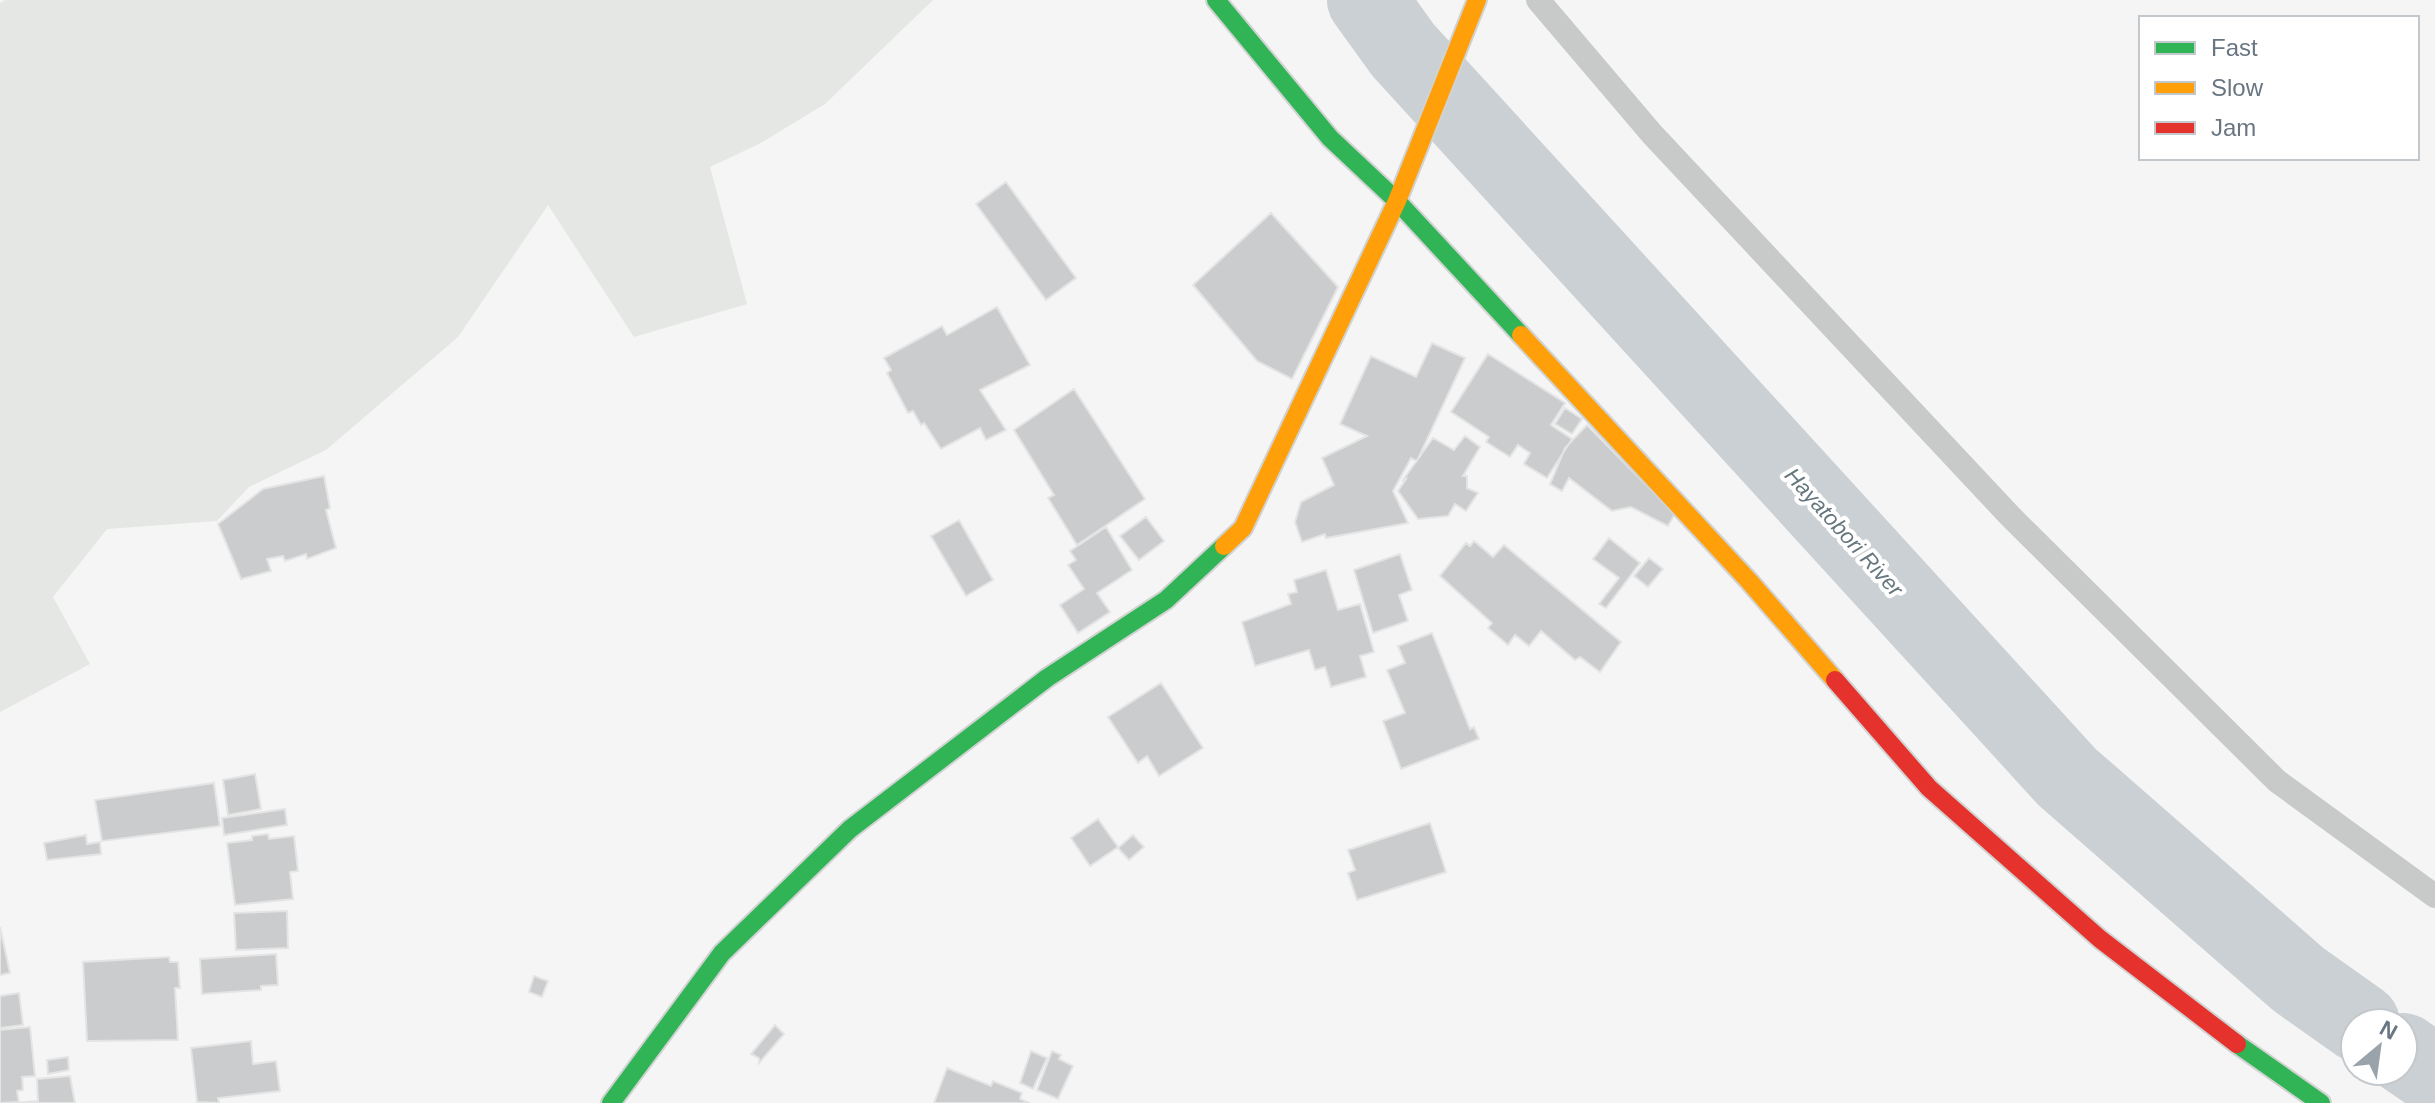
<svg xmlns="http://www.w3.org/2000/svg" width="2435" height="1103" font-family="Arial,sans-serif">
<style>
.green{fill:#e4e7e3}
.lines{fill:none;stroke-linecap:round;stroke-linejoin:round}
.river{stroke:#cad0d3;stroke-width:80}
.building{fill:#cbcccd;stroke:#e4e4e4;stroke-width:2}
.fast-casing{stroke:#d1d2d2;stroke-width:22}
.slow-casing{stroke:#d1d2d2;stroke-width:22}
.jam-casing{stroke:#d1d2d2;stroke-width:22}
.lane{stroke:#c8caca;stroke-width:24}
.fast{stroke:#30b455;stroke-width:18}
.slow{stroke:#ff9f0a;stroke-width:18}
.jam{stroke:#e5322d;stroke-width:18}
.labels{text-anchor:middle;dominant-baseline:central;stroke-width:8;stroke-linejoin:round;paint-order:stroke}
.water-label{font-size:22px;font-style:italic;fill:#65767d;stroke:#fff}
</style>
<rect width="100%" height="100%" fill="#f5f5f5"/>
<!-- green -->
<path class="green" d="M 5,0 L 933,0 L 825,104 L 759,144 L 710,167 L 747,304 L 634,337 L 548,205 L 458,337 L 326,450 L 249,487 L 217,521 L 107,529 L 53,597 L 90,664 L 0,712 L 0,3 Z"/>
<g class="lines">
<!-- river -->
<path class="river" d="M 1367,0 L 1403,50 L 2067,777 L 2298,979 L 2360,1023
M 2403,1053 L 2435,1075"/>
</g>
<!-- building -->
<path class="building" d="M 1006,182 L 1076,278 L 1046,300 L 976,204 Z
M 1271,213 L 1338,287 L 1292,379 L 1257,361 L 1193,285 Z
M 997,307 L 1030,365 L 980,390 L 1006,430 L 986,440 L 980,428 L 941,449 L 924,423 L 921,425 L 913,411 L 908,413 L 887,373 L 891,370 L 884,358 L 942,326 L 947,335 Z
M 1432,343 L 1465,358 L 1417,461 L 1411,458 L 1393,491 L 1408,523 L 1326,538 L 1325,534 L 1302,542 L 1295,522 L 1301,502 L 1334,485 L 1322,458 L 1367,436 L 1340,424 L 1371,356 L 1416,377 Z
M 1488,354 L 1565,403 L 1551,425 L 1572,439 L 1547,478 L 1524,464 L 1530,453 L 1518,445 L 1510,457 L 1486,442 L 1489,437 L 1451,412 Z
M 1074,389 L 1145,499 L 1077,545 L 1048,498 L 1054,495 L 1014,430 Z
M 1565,408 L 1582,419 L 1572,434 L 1555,424 Z
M 1587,425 L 1675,514 L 1668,526 L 1631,507 L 1612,511 L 1569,478 L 1562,491 L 1550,484 L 1565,448 Z
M 1465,436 L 1480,447 L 1463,476 L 1467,476 L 1467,488 L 1478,493 L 1466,511 L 1455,504 L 1448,516 L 1418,519 L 1398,491 L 1406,479 L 1403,480 L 1433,438 L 1454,450 Z
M 324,476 L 330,508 L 326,510 L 336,548 L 307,559 L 306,554 L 285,561 L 283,556 L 267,559 L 271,571 L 241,579 L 218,524 L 263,489 Z
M 1146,517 L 1164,541 L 1139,560 L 1120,536 Z
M 959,520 L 993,580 L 966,596 L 931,536 Z
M 1106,527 L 1132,570 L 1097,593 L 1110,612 L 1078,633 L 1060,605 L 1084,589 L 1068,565 L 1076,560 L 1070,551 Z
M 1609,538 L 1640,563 L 1606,608 L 1599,604 L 1619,578 L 1593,559 Z
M 1474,541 L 1493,557 L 1504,545 L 1621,642 L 1600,672 L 1580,657 L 1575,660 L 1541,631 L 1529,646 L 1515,635 L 1508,645 L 1488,628 L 1492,623 L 1440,576 L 1466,543 L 1470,546 Z
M 1400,554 L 1412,590 L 1399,595 L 1408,621 L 1373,633 L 1354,570 Z
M 1649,558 L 1663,569 L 1648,587 L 1634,576 Z
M 1326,570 L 1338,610 L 1360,604 L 1374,652 L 1360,656 L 1366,677 L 1331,687 L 1325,667 L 1315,670 L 1309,650 L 1255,666 L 1242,622 L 1291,604 L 1288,594 L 1297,592 L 1294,580 Z
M 1432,633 L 1470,729 L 1474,727 L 1479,739 L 1401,769 L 1383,721 L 1405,713 L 1387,670 L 1405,663 L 1398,646 Z
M 1161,683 L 1203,748 L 1159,776 L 1147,756 L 1138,763 L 1108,717 Z
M 255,774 L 261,809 L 228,815 L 223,780 Z
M 214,783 L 220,826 L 102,841 L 95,800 Z
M 285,809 L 287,825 L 224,835 L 222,818 Z
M 1098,819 L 1118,847 L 1090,866 L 1071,838 Z
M 1430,823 L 1446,872 L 1357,900 L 1348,873 L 1355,870 L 1348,850 Z
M 268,834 L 269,839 L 294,836 L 298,871 L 290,872 L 293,899 L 235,905 L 227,843 L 252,840 L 252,836 Z
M 86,835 L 87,844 L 100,842 L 101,854 L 47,860 L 44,843 Z
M 1133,835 L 1144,847 L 1129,860 L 1118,848 Z
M 287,911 L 288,948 L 236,950 L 234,913 Z
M 0,927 L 10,973 L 0,975 Z
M 276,954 L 278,985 L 261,986 L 261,990 L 202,994 L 200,959 Z
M 169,957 L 170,962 L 178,962 L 180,988 L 175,988 L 178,1040 L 87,1041 L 83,962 Z
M 534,976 L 548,981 L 542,997 L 529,992 Z
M 19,993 L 23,1025 L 0,1028 L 0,996 Z
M 775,1025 L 784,1034 L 759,1063 L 759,1058 L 751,1054 Z
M 30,1027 L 35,1076 L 22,1077 L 23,1090 L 17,1091 L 19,1102 L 0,1103 L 0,1030 Z
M 251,1041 L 253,1064 L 276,1061 L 280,1091 L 218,1098 L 219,1103 L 197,1102 L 191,1048 Z
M 1031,1051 L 1047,1058 L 1033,1089 L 1020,1083 Z
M 1052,1051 L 1061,1055 L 1059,1059 L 1073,1066 L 1058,1099 L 1037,1090 Z
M 68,1057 L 69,1070 L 48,1074 L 47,1060 Z
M 947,1068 L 991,1086 L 993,1081 L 1022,1093 L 1020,1099 L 1030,1103 L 934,1103 Z
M 70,1076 L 75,1103 L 15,1103 L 38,1101 L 37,1079 Z"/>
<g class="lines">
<defs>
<path id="fast" d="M 1216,0 L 1330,138 L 1397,201 L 1521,335
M 2237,1044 L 2321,1103
M 611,1103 L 722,953 L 850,829 L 1047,678 L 1166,600 L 1224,546"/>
<path id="slow" d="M 1521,335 L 1749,581 L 1835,680
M 1224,546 L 1243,528 L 1397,201 L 1477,0"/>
<path id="jam" d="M 1835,680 L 1929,788 L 2100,939 L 2237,1044"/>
</defs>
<!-- fast casing -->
<use href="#fast" class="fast-casing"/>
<!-- slow casing -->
<use href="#slow" class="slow-casing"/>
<!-- jam casing -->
<use href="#jam" class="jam-casing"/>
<!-- lane -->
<path class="lane" d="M 1538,0 L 1652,134 L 2010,516 L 2277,781 L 2435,896"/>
<!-- fast -->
<use href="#fast" class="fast"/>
<!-- slow -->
<use href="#slow" class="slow"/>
<!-- jam -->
<use href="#jam" class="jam"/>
</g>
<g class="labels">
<!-- water labels -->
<g class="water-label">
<text transform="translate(1844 532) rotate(48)">Hayatobori River</text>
</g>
</g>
<!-- legend -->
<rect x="2139" y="16" width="280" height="144" fill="#ffffff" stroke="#c3c8cd" stroke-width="2"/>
<rect x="2155" y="42" width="40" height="12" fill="#30b455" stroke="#c3c8cd" stroke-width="2"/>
<text x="2211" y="56" font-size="24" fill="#697681">Fast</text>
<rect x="2155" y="82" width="40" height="12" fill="#ff9f0a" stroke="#c3c8cd" stroke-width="2"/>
<text x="2211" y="96" font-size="24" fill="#697681">Slow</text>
<rect x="2155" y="122" width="40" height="12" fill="#e5322d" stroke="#c3c8cd" stroke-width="2"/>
<text x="2211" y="136" font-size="24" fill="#697681">Jam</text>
<!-- north arrow -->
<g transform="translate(2379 1047) rotate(29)"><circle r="38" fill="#ffffff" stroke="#c3c8cd" stroke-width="2"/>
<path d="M0-6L14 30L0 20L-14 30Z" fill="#9aa2aa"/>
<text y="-12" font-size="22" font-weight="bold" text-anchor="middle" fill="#697681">N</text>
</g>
</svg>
